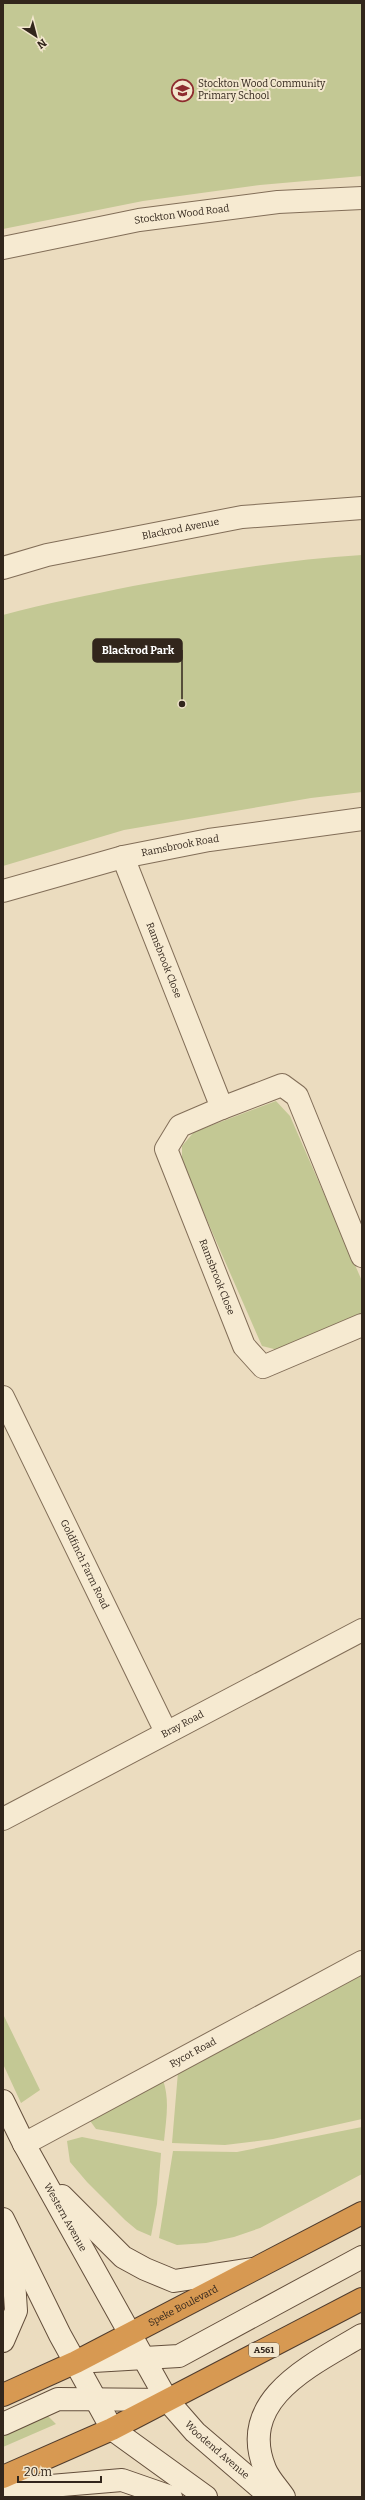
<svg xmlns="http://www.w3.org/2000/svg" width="365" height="2500" font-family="Bitter,serif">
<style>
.green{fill:#c3c894}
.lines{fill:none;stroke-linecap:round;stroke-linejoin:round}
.street-casing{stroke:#826e58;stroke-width:24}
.secondary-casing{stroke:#644f3c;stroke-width:24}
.highway-casing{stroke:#503c2d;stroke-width:24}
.street{stroke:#f6ead1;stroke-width:22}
.secondary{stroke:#f6ead1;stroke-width:22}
.highway{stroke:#d79952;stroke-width:22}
.labels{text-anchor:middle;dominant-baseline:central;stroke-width:4;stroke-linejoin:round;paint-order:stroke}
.shield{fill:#f3e7ce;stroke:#6c6051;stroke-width:1}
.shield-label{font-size:9px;font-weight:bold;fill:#32261c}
.poi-label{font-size:10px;fill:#32261c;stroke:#f3e7ce;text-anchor:start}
.street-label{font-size:10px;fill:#32261c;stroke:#f3e7ce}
.leader{fill:none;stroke:#32261c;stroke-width:1.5}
.callout-dot{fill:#32261c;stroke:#f3e7ce;stroke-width:1.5}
.callout{fill:#32261c;stroke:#32261c;stroke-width:1.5}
.callout-label{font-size:11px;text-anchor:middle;font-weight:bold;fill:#fff}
</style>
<rect width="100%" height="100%" fill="#ebdcbf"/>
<!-- green -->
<path class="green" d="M 3,3 L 362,3 L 362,176 L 260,185 L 143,201 L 3,229 Z
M 362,555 L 362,792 L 311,798 L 124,830 L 3,866 L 3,615 C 46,603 90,595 133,586 C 209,572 285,560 362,555 Z
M 276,1101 L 290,1116 L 362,1281 L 362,1313 L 278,1350 L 262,1346 L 182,1163 L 182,1146 L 194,1132 Z
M 362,1975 L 362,2119 L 273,2139 L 225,2145 L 172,2143 L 178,2072 Z
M 3,2014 L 40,2090 L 21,2103 L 3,2064 Z
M 163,2080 C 170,2100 166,2120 164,2141 L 96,2129 L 88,2118 Z
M 362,2127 L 362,2174 L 260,2228 L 234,2237 L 206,2243 L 177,2245 L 159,2238 L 173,2151 L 237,2152 Z
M 82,2137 L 161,2153 L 157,2204 L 151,2236 L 137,2230 L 125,2220 L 87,2182 L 70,2162 L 67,2141 Z
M 47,2415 L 56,2424 L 3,2447 L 3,2434 Z"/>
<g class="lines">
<defs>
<g id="street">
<path id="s1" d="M 3,248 L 139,220 L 278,202 L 362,198"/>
<path id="s2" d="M 3,568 L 47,555 L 242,517 L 362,508"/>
<path id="s3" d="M 123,857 L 222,1108"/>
<path id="s4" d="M 3,891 L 123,857 L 209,840 L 362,819"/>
<path id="s5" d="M 362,1256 L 297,1096 L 282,1085 L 222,1108 L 180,1126 L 166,1149 L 244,1346 L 263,1367 L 362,1325"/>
<path id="s6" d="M 3,1397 L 166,1732"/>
<path id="s7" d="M 3,1819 L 362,1630"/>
<path id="s8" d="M 24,2144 L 362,1962"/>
</g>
<g id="secondary">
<path id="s9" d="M 3,2101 L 24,2144 L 167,2400 L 195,2432 L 271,2497"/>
<path d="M 62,2196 L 123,2257 L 145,2269 L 174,2281 L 252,2269"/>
<path d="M 3,2219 L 60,2335 L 112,2429 L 206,2497"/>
<path d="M 3,2341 L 16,2311 L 12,2249"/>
<path d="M 76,2362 L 179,2356 L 362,2257"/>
<path d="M 3,2424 L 58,2399 L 167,2400"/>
<path d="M 3,2490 L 122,2480 L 171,2497"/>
<path d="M 284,2497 C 278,2488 269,2479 265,2469 C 236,2398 314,2364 362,2335"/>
</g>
<g id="highway">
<path id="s10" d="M 3,2395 L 76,2362 L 362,2213"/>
<path d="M 3,2477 L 112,2429 L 362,2299"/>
</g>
</defs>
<!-- street casing -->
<use href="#street" class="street-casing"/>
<!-- secondary casing -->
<use href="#secondary" class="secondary-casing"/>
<!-- highway casing -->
<use href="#highway" class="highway-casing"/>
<!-- street -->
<use href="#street" class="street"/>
<!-- secondary -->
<use href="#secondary" class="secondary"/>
<!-- highway -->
<use href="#highway" class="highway"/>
</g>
<!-- icons -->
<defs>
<symbol id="school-ring" viewBox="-11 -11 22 22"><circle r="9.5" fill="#f3e7ce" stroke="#8e2c2f" stroke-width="1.5"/><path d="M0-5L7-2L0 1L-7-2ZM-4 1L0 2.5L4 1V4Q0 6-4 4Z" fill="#8e2c2f"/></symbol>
</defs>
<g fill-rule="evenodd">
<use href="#school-ring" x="170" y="78" width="25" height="25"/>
</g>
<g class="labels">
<!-- shield labels -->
<rect class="shield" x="249" y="2343" width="30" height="14" rx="3"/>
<g class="shield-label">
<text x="264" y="2350">A561</text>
</g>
<!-- poi labels -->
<g class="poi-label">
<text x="198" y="84">Stockton Wood Community<tspan x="198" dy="12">Primary School</tspan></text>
</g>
<!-- street labels -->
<g class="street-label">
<text stroke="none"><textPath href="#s1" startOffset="182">Stockton Wood Road</textPath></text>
<text stroke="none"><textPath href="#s2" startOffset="182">Blackrod Avenue</textPath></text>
<text stroke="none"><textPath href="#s4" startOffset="183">Ramsbrook Road</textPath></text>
<text stroke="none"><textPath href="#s3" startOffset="111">Ramsbrook Close</textPath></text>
<text stroke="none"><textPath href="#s5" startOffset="466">Ramsbrook Close</textPath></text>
<text stroke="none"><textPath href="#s6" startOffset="186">Goldfinch Farm Road</textPath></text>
<text stroke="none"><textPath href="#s7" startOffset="203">Bray Road</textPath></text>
<text stroke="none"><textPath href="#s8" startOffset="192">Rycot Road</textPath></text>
<text stroke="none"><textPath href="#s9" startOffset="132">Western Avenue</textPath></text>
<text stroke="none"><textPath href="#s10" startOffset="201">Speke Boulevard</textPath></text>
<text stroke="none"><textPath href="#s9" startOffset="412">Woodend Avenue</textPath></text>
</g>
</g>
<!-- callouts -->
<path class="leader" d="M182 704L182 650"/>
<circle class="callout-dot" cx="182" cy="704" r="4"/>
<rect class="callout" x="93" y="639" width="89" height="23" rx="4"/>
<g class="callout-label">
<text x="138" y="654">Blackrod Park</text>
</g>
<!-- border -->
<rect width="365" height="2500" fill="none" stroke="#32261c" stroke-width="8"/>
<!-- north arrow -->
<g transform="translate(36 36) rotate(144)" stroke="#f3e7ce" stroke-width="3" paint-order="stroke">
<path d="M0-3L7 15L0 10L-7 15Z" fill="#32261c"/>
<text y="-6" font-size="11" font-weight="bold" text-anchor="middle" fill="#32261c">N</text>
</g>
<!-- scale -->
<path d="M18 2476v6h83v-6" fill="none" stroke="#32261c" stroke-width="2"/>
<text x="24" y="2476" font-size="12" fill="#32261c" stroke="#f3e7ce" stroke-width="3" paint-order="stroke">20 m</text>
</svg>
